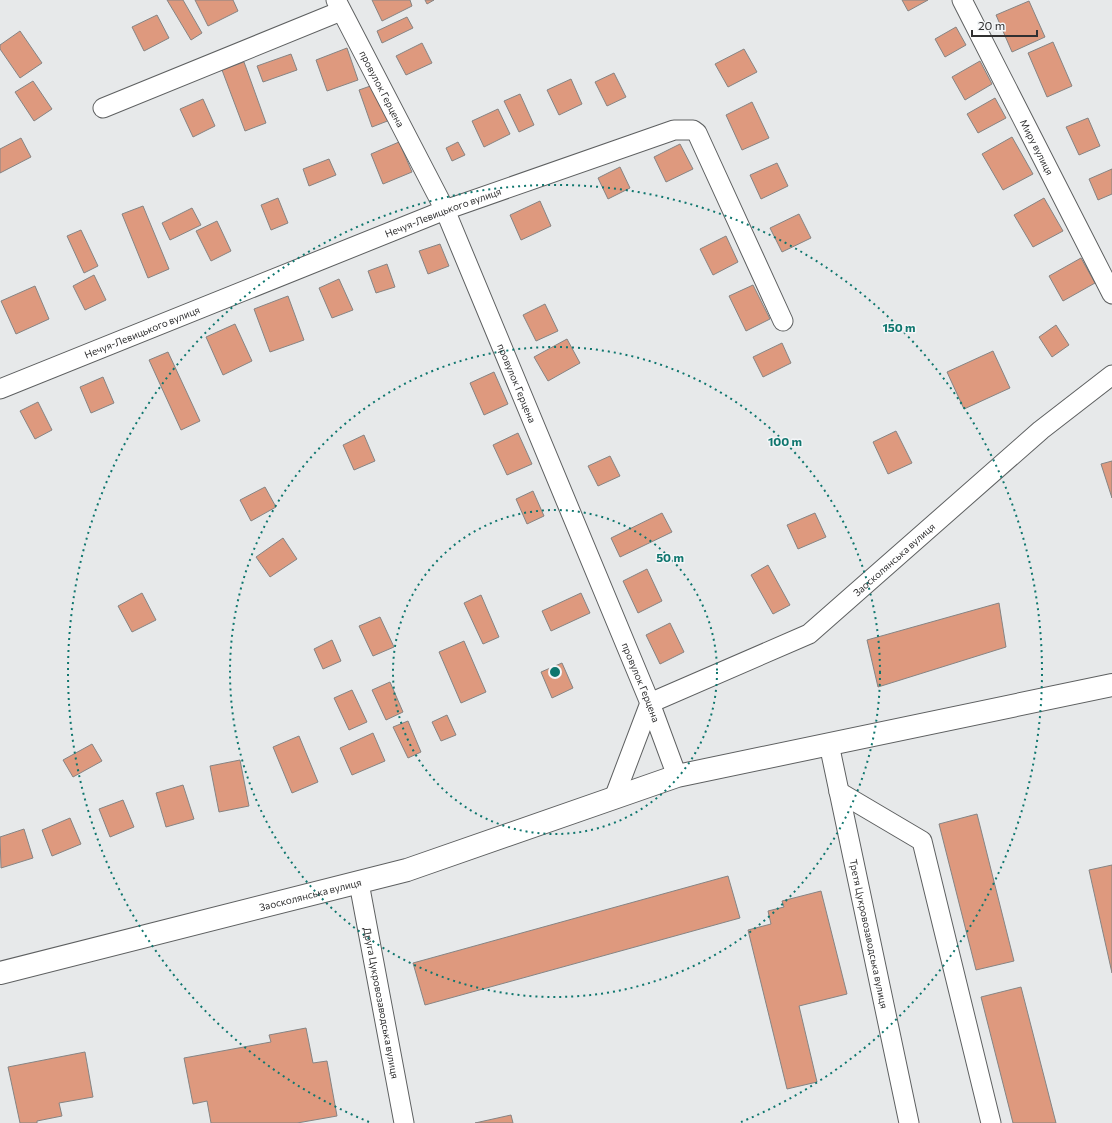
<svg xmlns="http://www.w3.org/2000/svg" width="1112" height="1123" font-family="Commissioner,sans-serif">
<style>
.building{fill:#de997e;stroke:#868483}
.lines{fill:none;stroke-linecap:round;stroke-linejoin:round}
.street-casing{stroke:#5e6061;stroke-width:21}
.secondary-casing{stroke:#5e6061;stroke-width:24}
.street{stroke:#fff;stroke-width:19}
.secondary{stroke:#fff;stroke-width:22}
.ring{fill:none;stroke:#0f766e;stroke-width:2;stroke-dasharray:2 4}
.labels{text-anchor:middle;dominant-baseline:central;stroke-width:3;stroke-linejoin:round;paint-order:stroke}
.street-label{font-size:10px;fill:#303031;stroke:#f4f6f8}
.centre{fill:#0f766e;stroke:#f4f6f8;stroke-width:2}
.ring-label{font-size:12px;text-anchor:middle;font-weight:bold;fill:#0f766e;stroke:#f4f6f8;stroke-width:3;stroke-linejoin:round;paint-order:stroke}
</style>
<rect width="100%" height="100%" fill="#e7e9ea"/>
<!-- building -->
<path class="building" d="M 167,0 L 183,0 L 202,33 L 191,40 Z
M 195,0 L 233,0 L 238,11 L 208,26 Z
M 372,0 L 410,0 L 412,6 L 382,21 Z
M 425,0 L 434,0 L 427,4 Z
M 902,0 L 928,0 L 908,11 Z
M 1029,1 L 1045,37 L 1012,52 L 996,15 Z
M 157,15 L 169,38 L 144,51 L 132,27 Z
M 407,17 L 413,28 L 382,43 L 377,31 Z
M 956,27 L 966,45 L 945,57 L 935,39 Z
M 20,31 L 42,63 L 20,78 L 0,49 L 0,45 Z
M 1053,42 L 1072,86 L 1047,97 L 1028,53 Z
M 422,43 L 432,63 L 406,75 L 396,56 Z
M 347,48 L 358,80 L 327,91 L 316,60 Z
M 744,49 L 757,72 L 728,87 L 715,64 Z
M 291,54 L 297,70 L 263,82 L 257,66 Z
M 980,61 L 992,84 L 965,100 L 952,77 Z
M 244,62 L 266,123 L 245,131 L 222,70 Z
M 614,73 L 626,97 L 607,106 L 595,82 Z
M 571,79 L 582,104 L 559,115 L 547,90 Z
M 33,81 L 52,109 L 34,121 L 15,92 Z
M 376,84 L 390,120 L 372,127 L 359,90 Z
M 520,94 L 534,125 L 519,132 L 504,101 Z
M 995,98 L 1006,118 L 978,133 L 967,114 Z
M 203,99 L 215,126 L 193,137 L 180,109 Z
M 752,102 L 769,138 L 742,150 L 726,115 Z
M 498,109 L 510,134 L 484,147 L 472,121 Z
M 1088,118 L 1100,146 L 1079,155 L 1066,127 Z
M 1012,137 L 1033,174 L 1003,190 L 982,154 Z
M 21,138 L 31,157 L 0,173 L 0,149 Z
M 399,142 L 412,172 L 383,184 L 371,154 Z
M 458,142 L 465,155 L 452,161 L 446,148 Z
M 680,144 L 693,169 L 666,182 L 654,157 Z
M 329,159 L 336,175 L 309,186 L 303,169 Z
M 777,163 L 788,186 L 761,199 L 750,175 Z
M 620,167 L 630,188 L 608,199 L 598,178 Z
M 1112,169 L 1112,194 L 1098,200 L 1089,179 Z
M 278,198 L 288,223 L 271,230 L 261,205 Z
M 1044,198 L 1063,231 L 1033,247 L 1014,215 Z
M 540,201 L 551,226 L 521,240 L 510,215 Z
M 143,206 L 169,269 L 148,278 L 122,214 Z
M 192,208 L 201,225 L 170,240 L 162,223 Z
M 799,214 L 811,238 L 782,252 L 770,228 Z
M 217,221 L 231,251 L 211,261 L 196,231 Z
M 81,230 L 98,266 L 84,273 L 67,236 Z
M 726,236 L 738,262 L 713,275 L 700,249 Z
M 440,244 L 449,266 L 428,274 L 419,251 Z
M 1081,258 L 1095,283 L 1063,301 L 1049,276 Z
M 387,264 L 395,287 L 376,293 L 368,271 Z
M 94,275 L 106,300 L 85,310 L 73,286 Z
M 339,279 L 353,310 L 332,318 L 319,288 Z
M 753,285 L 770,319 L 746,331 L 729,296 Z
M 35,286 L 49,319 L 16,334 L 1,301 Z
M 288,296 L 304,340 L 270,352 L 254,309 Z
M 545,304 L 558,331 L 536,341 L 523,315 Z
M 235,324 L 252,361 L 223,375 L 206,337 Z
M 1056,325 L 1069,345 L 1052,357 L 1039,337 Z
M 567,339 L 580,363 L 548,381 L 534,357 Z
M 782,343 L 791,363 L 763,377 L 753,357 Z
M 993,351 L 1010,388 L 964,409 L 947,372 Z
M 168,352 L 200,421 L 181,430 L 149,360 Z
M 494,372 L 508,404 L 484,415 L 470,383 Z
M 103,377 L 114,403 L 91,413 L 80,387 Z
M 38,402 L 52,430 L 35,439 L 20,411 Z
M 896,431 L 912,463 L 888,474 L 873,442 Z
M 518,433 L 532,464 L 507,475 L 493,445 Z
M 364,435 L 375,461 L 354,470 L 343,445 Z
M 610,456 L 620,476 L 598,486 L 588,466 Z
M 1112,461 L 1112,498 L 1101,464 Z
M 265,487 L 276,507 L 251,521 L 240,500 Z
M 533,491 L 544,516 L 527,524 L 516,499 Z
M 662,513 L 672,532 L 620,557 L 611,538 Z
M 815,513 L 826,537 L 798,549 L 787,525 Z
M 283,538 L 297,559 L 270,577 L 256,557 Z
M 768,565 L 790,605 L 773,614 L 751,575 Z
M 647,569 L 662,601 L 638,613 L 623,581 Z
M 142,593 L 156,620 L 132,632 L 118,606 Z
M 581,593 L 590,613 L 551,631 L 542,611 Z
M 481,595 L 499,637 L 483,644 L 464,603 Z
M 999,603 L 1006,647 L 878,687 L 867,640 Z
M 380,617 L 394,647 L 373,656 L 359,626 Z
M 670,623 L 684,652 L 660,664 L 646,635 Z
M 332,640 L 341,661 L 323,669 L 314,649 Z
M 464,641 L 486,692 L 461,703 L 439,652 Z
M 562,663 L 573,688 L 552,698 L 541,672 Z
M 390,682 L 403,712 L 386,720 L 372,690 Z
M 352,690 L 367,722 L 349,730 L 334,698 Z
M 447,715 L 456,735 L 441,741 L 432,722 Z
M 408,721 L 421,752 L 408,758 L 393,727 Z
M 373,733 L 385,761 L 352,775 L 340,748 Z
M 299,736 L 318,782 L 292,793 L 273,747 Z
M 92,744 L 102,761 L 73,777 L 63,760 Z
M 240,760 L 249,806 L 219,812 L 210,766 Z
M 183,785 L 194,819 L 166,827 L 156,793 Z
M 123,800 L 134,827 L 110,837 L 99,809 Z
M 977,814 L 1014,961 L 976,970 L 939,824 Z
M 70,818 L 81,844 L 52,856 L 42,830 Z
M 24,829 L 33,858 L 1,868 L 0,837 Z
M 1112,865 L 1112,973 L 1089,870 Z
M 728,876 L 740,918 L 425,1005 L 413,963 Z
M 821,891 L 847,994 L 799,1006 L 817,1082 L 787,1089 L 748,930 L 771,924 L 768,911 L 784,907 L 782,901 Z
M 1021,987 L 1056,1123 L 1013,1123 L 981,997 Z
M 306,1028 L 313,1063 L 327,1061 L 337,1116 L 297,1123 L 211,1123 L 207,1101 L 193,1104 L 184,1058 L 271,1042 L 269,1035 Z
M 85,1052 L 93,1097 L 59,1103 L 62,1116 L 37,1121 L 37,1123 L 20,1123 L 8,1067 Z
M 511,1115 L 513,1123 L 475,1123 Z"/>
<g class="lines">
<defs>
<g id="street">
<path id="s1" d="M 336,0 L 445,210 L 650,703 L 677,776"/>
<path id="s2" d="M 962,0 L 1112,294"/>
<path d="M 103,108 L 341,11"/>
<path id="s3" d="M 0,389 L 445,210 L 674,130 L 693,130 L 697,133 L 783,321"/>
<path id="s4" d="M 829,744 L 909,1123"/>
<path d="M 839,792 L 922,841 L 991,1123"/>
<path id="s5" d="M 614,798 L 650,703 L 809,634 L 1041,430 L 1112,375"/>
<path id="s6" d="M 359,883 L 404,1123"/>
</g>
<g id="secondary">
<path id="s7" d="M 0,973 L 407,870 L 677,776 L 1112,685"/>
</g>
</defs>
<!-- street casing -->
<use href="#street" class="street-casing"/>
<!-- secondary casing -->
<use href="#secondary" class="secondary-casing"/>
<!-- street -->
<use href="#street" class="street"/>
<!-- secondary -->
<use href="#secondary" class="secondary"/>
</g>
<!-- distance rings -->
<g class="ring">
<circle cx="555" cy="672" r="162"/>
<circle cx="555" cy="672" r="325"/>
<path d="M369 1122A487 487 0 1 1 741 1122"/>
</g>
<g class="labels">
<!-- street labels -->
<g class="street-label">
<text stroke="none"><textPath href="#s1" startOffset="100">провулок Герцена</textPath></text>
<text stroke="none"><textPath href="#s2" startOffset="165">Миру вулиця</textPath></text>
<text stroke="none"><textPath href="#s3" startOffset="477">Нечуя-Левицького вулиця</textPath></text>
<text stroke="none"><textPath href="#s3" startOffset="153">Нечуя-Левицького вулиця</textPath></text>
<text stroke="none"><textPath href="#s1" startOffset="424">провулок Герцена</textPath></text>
<text stroke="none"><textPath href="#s5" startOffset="388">Заосколянська вулиця</textPath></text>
<text stroke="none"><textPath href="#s1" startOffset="748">провулок Герцена</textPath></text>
<text stroke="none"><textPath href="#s7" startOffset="320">Заосколянська вулиця</textPath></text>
<text stroke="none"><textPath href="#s4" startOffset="194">Третя Цукровозаводська вулиця</textPath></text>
<text stroke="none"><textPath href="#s6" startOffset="122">Друга Цукровозаводська вулиця</textPath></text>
</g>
</g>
<circle cx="555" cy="672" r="6" class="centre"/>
<g class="ring-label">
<text x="899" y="332">150 m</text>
<text x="785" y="446">100 m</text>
<text x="670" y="562">50 m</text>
</g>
<!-- scale -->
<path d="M972 30v6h65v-6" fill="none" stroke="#303031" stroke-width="2"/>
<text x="978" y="30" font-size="12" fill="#303031" stroke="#f4f6f8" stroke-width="3" paint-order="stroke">20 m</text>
</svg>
